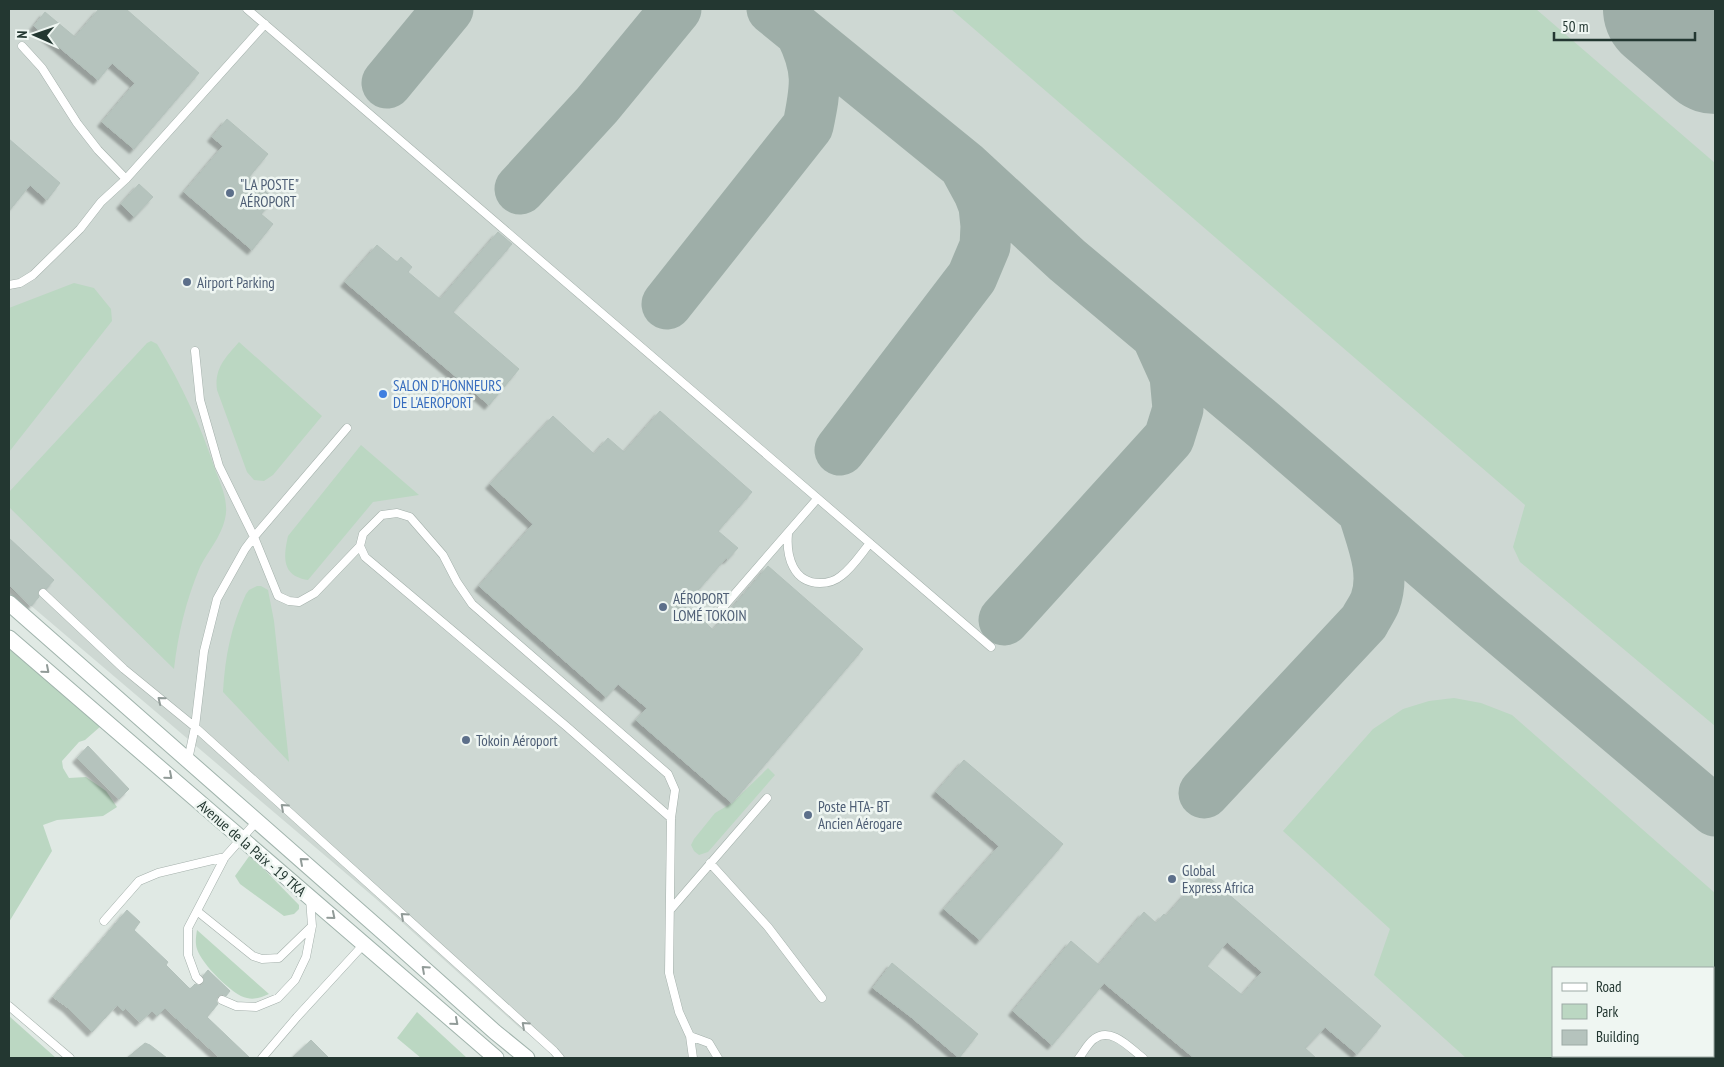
<svg xmlns="http://www.w3.org/2000/svg" width="1724" height="1067" font-family="'PT Sans Narrow',sans-serif">
<style>
.built{fill:#ced8d3;fill-rule:evenodd}
.green{fill:#bbd7c2;fill-rule:evenodd}
.lines{fill:none;stroke-linecap:round;stroke-linejoin:round}
.taxiway{stroke:#9eaea8;stroke-width:51}
.runway{stroke:#9eaea8;stroke-width:126}
.building{fill:#b5c3bd;stroke:#b3c1bb;fill-rule:evenodd;filter:url(#shadow)}
.lane-casing{stroke:#a4b0ab;stroke-width:9}
.secondary-casing{stroke:#a0b3ac;stroke-width:17}
.lane{stroke:#fff;stroke-width:8}
.secondary{stroke:#fff;stroke-width:15}
.oneway{stroke:#919b98}
.service-dot{fill:#5c6f8a;stroke:#eff6f2;stroke-width:2}
.shop-dot{fill:#3f7fe0;stroke:#eff6f2;stroke-width:2}
.labels{text-anchor:middle;dominant-baseline:central;stroke-width:5;stroke-linejoin:round;paint-order:stroke}
.service-label{font-size:15px;fill:#4e5e75;stroke:#eff6f2;text-anchor:start}
.shop-label{font-size:15px;fill:#366cbe;stroke:#eff6f2;text-anchor:start}
.street-label{font-size:15px;fill:#233731;stroke:#eff6f2}
</style>
<defs>
<filter id="shadow"><feDropShadow dx="-4.5" dy="4.5" stdDeviation="1" flood-color="#0004"/></filter>
</defs>
<rect width="100%" height="100%" fill="#e0e9e4"/>
<!-- built -->
<path class="built" d="M 9,9 L 1715,9 L 1715,1058 L 562,1058 L 520,1028 L 375,898 L 9,587 ZM 1553,968 L 1713,968 L 1713,1056 L 1553,1056 Z"/>
<!-- green -->
<path class="green" d="M 951,9 L 1536,9 L 1715,163 L 1715,726 L 1520,562 L 1513,547 L 1525,505 Z
M 74,283 L 94,288 L 111,309 L 112,321 L 9,452 L 9,308 Z
M 151,341 L 157,344 C 182,385 201,426 216,472 C 222,487 229,503 225,519 C 221,537 208,551 200,567 C 186,600 178,634 174,669 L 9,507 L 9,492 L 147,343 Z
M 239,342 L 322,416 L 273,475 L 264,481 L 254,480 L 247,472 L 217,390 C 214,368 226,357 239,342 Z
M 361,445 L 419,495 L 373,502 L 308,580 C 282,576 283,558 288,536 Z
M 257,586 L 261,586 L 268,590 L 274,621 L 289,762 L 223,692 C 225,657 231,626 246,594 L 249,590 Z
M 9,642 L 101,726 L 85,740 L 79,742 L 62,761 L 63,768 L 69,778 L 86,777 L 106,791 L 117,807 L 103,816 L 57,820 L 43,825 L 52,851 L 9,922 Z
M 1454,698 L 1481,703 L 1512,715 L 1715,893 L 1715,1058 L 1466,1058 L 1374,975 L 1390,929 L 1283,831 L 1373,729 L 1403,709 L 1429,701 ZM 1553,968 L 1713,968 L 1713,1056 L 1553,1056 Z
M 768,768 L 775,775 L 708,852 L 699,855 L 694,851 L 691,845 L 694,839 L 715,813 L 732,803 Z
M 250,855 L 299,905 L 299,909 L 294,914 L 284,916 L 240,884 L 235,876 Z
M 197,930 L 269,994 C 262,997 255,1000 247,998 C 233,996 201,963 197,949 C 195,943 196,936 197,930 Z
M 417,1012 L 467,1058 L 421,1058 L 397,1038 Z
M 9,1016 L 56,1058 L 9,1058 Z"/>
<g class="lines">
<!-- taxiway -->
<path class="taxiway" d="M 772,9 L 965,166 L 1067,260 L 1266,427 L 1481,613 L 1715,811
M 387,83 L 448,9
M 520,189 L 597,105 L 676,9
M 667,304 L 808,126 C 816,87 819,69 801,33
M 840,450 L 972,277 L 985,246 L 986,226 L 984,206 L 979,193 L 966,169
M 1004,620 L 1169,438 L 1178,409 L 1175,376 L 1157,336
M 1204,793 L 1364,622 C 1367,616 1372,609 1375,602 C 1386,573 1372,541 1364,514"/>
<!-- runway -->
<path class="runway" d="M 1666,9 L 1715,51"/>
</g>
<!-- building -->
<path class="building" d="M 99,9 L 126,9 L 199,73 L 134,149 L 102,122 L 135,83 L 112,63 L 98,80 L 34,26 L 45,12 L 75,37 Z
M 227,119 L 268,154 L 249,177 L 274,199 L 261,214 L 273,224 L 252,250 L 184,192 L 223,146 L 212,137 Z
M 9,139 L 60,183 L 47,200 L 30,185 L 9,211 Z
M 139,184 L 153,197 L 134,217 L 121,204 Z
M 498,232 L 512,244 L 453,312 L 519,369 L 489,405 L 345,282 L 377,245 L 397,262 L 401,257 L 412,267 L 408,272 L 440,299 Z
M 660,411 L 752,492 L 718,531 L 738,548 L 728,559 L 726,558 L 686,604 L 713,630 L 768,566 L 863,649 L 732,803 L 636,720 L 647,708 L 618,684 L 606,697 L 479,586 L 533,524 L 490,484 L 553,416 L 594,454 L 608,438 L 624,452 Z
M 9,538 L 54,580 L 46,589 L 42,588 L 39,590 L 38,594 L 39,597 L 31,606 L 9,585 Z
M 88,746 L 129,789 L 119,799 L 77,758 Z
M 964,760 L 1063,844 L 980,940 L 944,909 L 999,846 L 936,792 Z
M 1204,873 L 1381,1026 L 1357,1054 L 1325,1027 L 1305,1048 L 1316,1058 L 1194,1058 L 1104,983 L 1052,1045 L 1013,1011 L 1071,941 L 1099,965 L 1144,912 L 1156,923 L 1164,914 L 1166,916 ZM 1227,942 L 1262,972 L 1242,995 L 1207,966 Z
M 127,910 L 140,922 L 134,930 L 168,962 L 166,965 L 190,989 L 195,984 L 200,986 L 203,984 L 204,979 L 203,976 L 208,970 L 230,991 L 226,996 L 222,994 L 218,996 L 216,1000 L 218,1004 L 207,1017 L 250,1058 L 220,1058 L 165,1008 L 157,1016 L 152,1011 L 140,1022 L 125,1008 L 123,1011 L 117,1005 L 92,1032 L 67,1007 L 53,997 Z
M 892,963 L 978,1034 L 959,1058 L 911,1017 L 873,988 Z
M 311,1040 L 329,1058 L 292,1058 Z
M 145,1043 L 150,1045 L 167,1058 L 127,1058 Z"/>
<g class="lines">
<defs>
<path id="lane" d="M 247,9 L 991,647
M 22,46 L 42,68 L 77,123 L 98,150 L 126,179
M 9,285 L 20,283 L 33,275 L 80,229 L 101,202 L 126,179 L 265,24
M 195,351 L 200,400 L 219,466 L 254,537 L 278,596 L 289,601 L 299,602 L 315,593 L 360,546 L 363,534 L 382,515 L 397,513 L 410,517 L 443,555 L 457,582 L 472,604 L 668,774 L 675,790 L 671,818 L 669,973 L 679,1012 L 690,1036 L 693,1058
M 788,534 C 786,556 793,583 820,583 C 828,583 835,581 841,576 C 852,568 861,554 870,543
M 360,546 L 365,557 L 566,726 L 671,818
M 43,593 L 124,669 L 195,727 L 554,1051 L 560,1058
M 719,612 L 817,499
M 188,760 L 195,727 L 204,651 L 217,599 L 245,549 L 254,537 L 347,428
M 710,863 L 768,927 L 822,998
M 671,909 L 767,798
M 197,911 L 253,956 L 262,959 L 279,958 L 312,926
M 104,921 L 139,881 L 158,873 L 225,857
M 199,980 L 196,977 L 188,955 L 188,928 L 225,857 L 257,821
M 222,1000 L 236,1006 L 256,1007 L 278,998 L 295,980 L 306,957 L 312,926 L 310,898
M 9,1006 L 70,1058
M 690,1036 L 709,1043 L 718,1058
M 262,1058 L 297,1017 L 364,944
M 1079,1058 C 1083,1053 1088,1043 1094,1039 C 1111,1026 1130,1048 1143,1058"/>
<path id="secondary" d="M 9,603 L 392,940 L 495,1032 L 527,1058
M 9,638 L 496,1058"/>
</defs>
<!-- lane casing -->
<use href="#lane" class="lane-casing"/>
<!-- secondary casing -->
<use href="#secondary" class="secondary-casing"/>
<!-- lane -->
<use href="#lane" class="lane"/>
<!-- secondary -->
<use href="#secondary" class="secondary"/>
</g>
<!-- one-way arrows -->
<defs><path id="oneway-chevron" d="M-2-3.5L2.5 0L-2 3.5" fill="none" stroke-width="1.6" stroke-linecap="round" stroke-linejoin="round" transform="scale(1.25)"/></defs>
<g class="oneway">
<use href="#oneway-chevron" transform="translate(46 670) rotate(41)"/>
<use href="#oneway-chevron" transform="translate(161 700) rotate(-141)"/>
<use href="#oneway-chevron" transform="translate(169 776) rotate(41)"/>
<use href="#oneway-chevron" transform="translate(284 807) rotate(-138)"/>
<use href="#oneway-chevron" transform="translate(303 861) rotate(-139)"/>
<use href="#oneway-chevron" transform="translate(332 916) rotate(40)"/>
<use href="#oneway-chevron" transform="translate(404 916) rotate(-138)"/>
<use href="#oneway-chevron" transform="translate(425 969) rotate(-138)"/>
<use href="#oneway-chevron" transform="translate(455 1022) rotate(41)"/>
<use href="#oneway-chevron" transform="translate(525 1025) rotate(-138)"/>
</g>
<!-- markers -->
<g class="service-dot">
<circle cx="230" cy="193" r="5"/>
<circle cx="187" cy="282" r="5"/>
<circle cx="663" cy="607" r="5"/>
<circle cx="466" cy="740" r="5"/>
<circle cx="808" cy="815" r="5"/>
<circle cx="1172" cy="879" r="5"/>
</g>
<circle class="shop-dot" cx="383" cy="394" r="5"/>
<g class="labels">
<!-- service labels -->
<g class="service-label">
<text x="240" y="184">"LA POSTE"<tspan x="240" dy="17">AÉROPORT</tspan></text>
<text x="197" y="282">Airport Parking</text>
<text x="673" y="598">AÉROPORT<tspan x="673" dy="17">LOMÉ TOKOIN</tspan></text>
<text x="476" y="740">Tokoin Aéroport</text>
<text x="818" y="806">Poste HTA- BT<tspan x="818" dy="17">Ancien Aérogare</tspan></text>
<text x="1182" y="870">Global<tspan x="1182" dy="17">Express Africa</tspan></text>
</g>
<!-- shop labels -->
<g class="shop-label">
<text x="393" y="385">SALON D'HONNEURS<tspan x="393" dy="17">DE L'AEROPORT</tspan></text>
</g>
<!-- street labels -->
<g class="street-label">
<text transform="translate(252 848) rotate(41)">Avenue de la Paix - 19 TKA</text>
</g>
</g>
<!-- border -->
<rect width="1724" height="1067" fill="none" stroke="#233731" stroke-width="20"/>
<!-- legend -->
<rect x="1552" y="967" width="162" height="90" fill="#eff6f2" stroke="#9daaa5"/>
<rect x="1562" y="983" width="25" height="8" fill="#ffffff" stroke="#9daaa5"/>
<text x="1596" y="992" font-size="15" fill="#233731">Road</text>
<rect x="1562" y="1004" width="25" height="15" fill="#bbd7c2" stroke="#9daaa5"/>
<text x="1596" y="1017" font-size="15" fill="#233731">Park</text>
<rect x="1562" y="1030" width="25" height="15" fill="#b5c3bd" stroke="#9daaa5"/>
<text x="1596" y="1042" font-size="15" fill="#233731">Building</text>
<!-- north arrow -->
<g transform="translate(35 35) rotate(272)" stroke="#eff6f2" stroke-width="4" paint-order="stroke">
<path d="M0-4L9 19L0 12L-9 19Z" fill="#233731"/>
<text y="-8" font-size="14" font-weight="bold" text-anchor="middle" fill="#233731">N</text>
</g>
<!-- scale -->
<path d="M1554 32v8h141v-8" fill="none" stroke="#233731" stroke-width="2.5"/>
<text x="1562" y="32" font-size="15" fill="#233731" stroke="#eff6f2" stroke-width="4" paint-order="stroke">50 m</text>
</svg>
